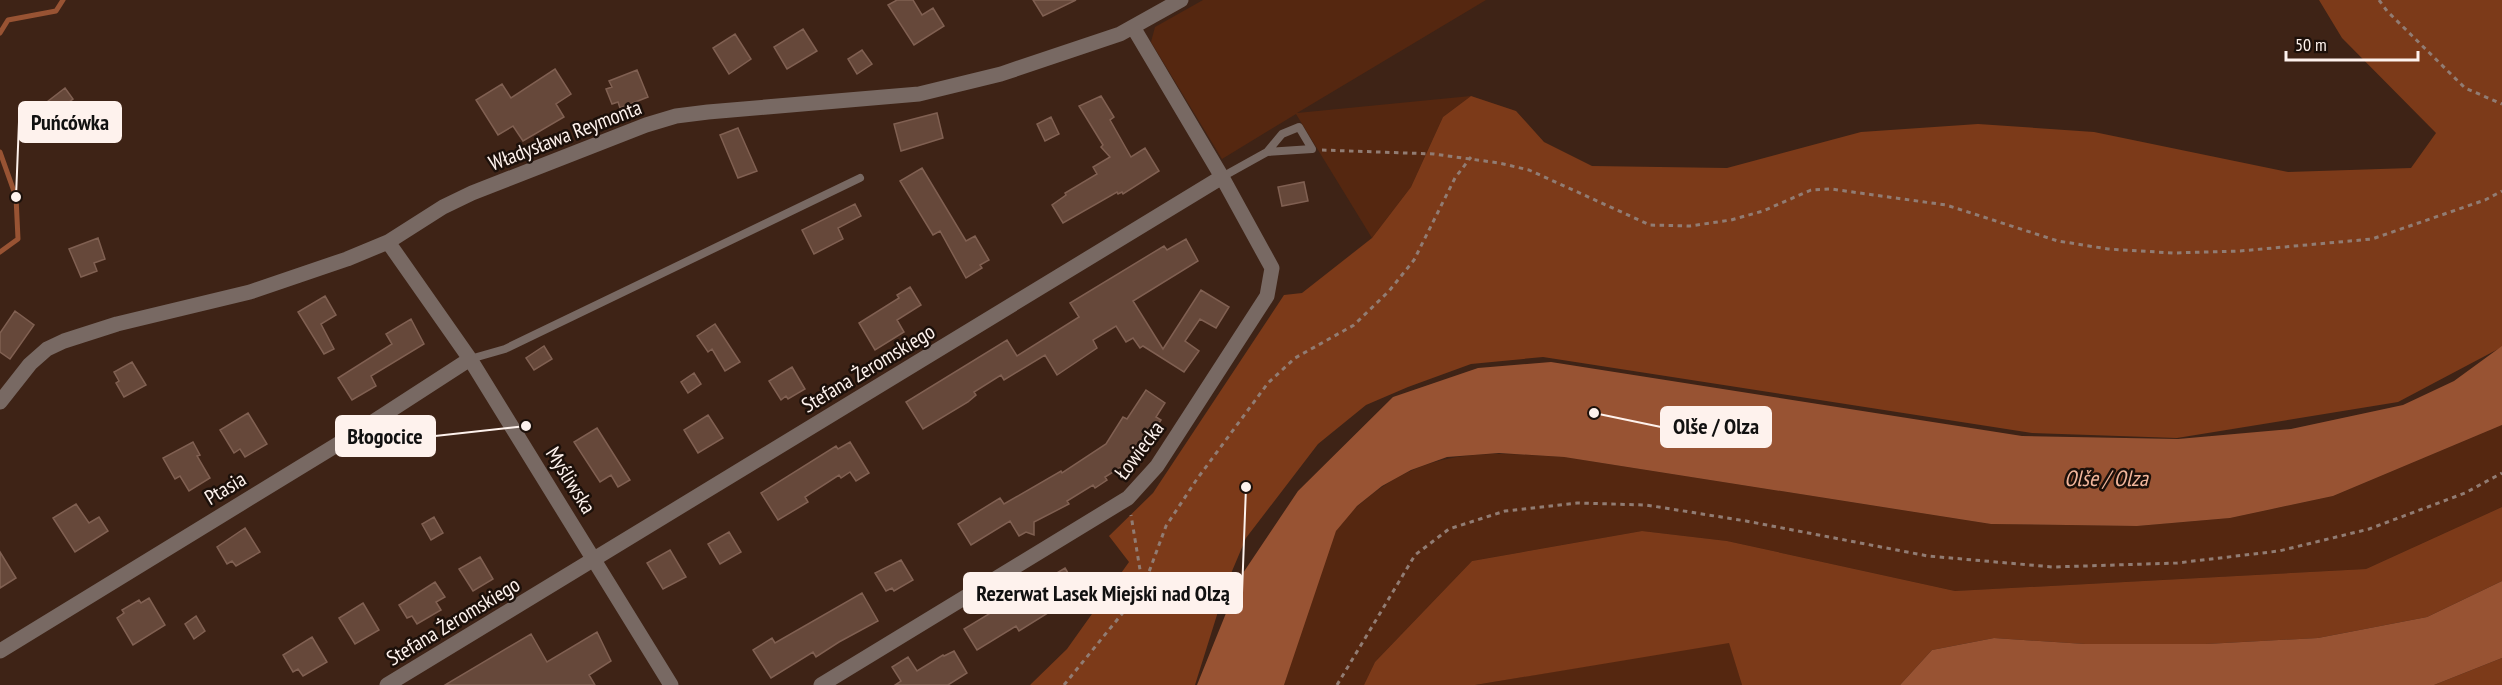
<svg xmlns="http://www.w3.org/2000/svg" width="2502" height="685" font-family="'PT Sans Narrow',sans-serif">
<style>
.green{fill:#552710}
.forest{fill:#7c3a19}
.water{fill:#985333}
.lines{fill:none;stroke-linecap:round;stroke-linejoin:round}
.stream{stroke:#985333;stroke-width:5}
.building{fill:#66483a;stroke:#806052;stroke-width:1.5}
.path{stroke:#917c73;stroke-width:3;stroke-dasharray:4.5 4.5;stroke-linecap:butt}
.service{stroke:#786963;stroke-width:8}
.minor{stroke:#786963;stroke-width:15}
.labels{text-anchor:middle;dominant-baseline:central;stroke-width:5;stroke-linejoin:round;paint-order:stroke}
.street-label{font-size:21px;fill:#fef2ed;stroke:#1c100a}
.water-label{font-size:22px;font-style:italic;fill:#f3b79c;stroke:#1c100a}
.leader{fill:none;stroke:#fef2ed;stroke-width:2}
.callout-dot{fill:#fef2ed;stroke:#1c100a;stroke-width:2}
.callout{fill:#fef2ed;stroke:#fef2ed;stroke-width:2}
.callout-label{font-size:22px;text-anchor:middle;font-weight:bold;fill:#111}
</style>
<rect width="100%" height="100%" fill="#3e2316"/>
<!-- green -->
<path class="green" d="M 1203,0 L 1486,0 L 1297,113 L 1471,96 L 1443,117 L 1411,187 L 1372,238 L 1296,114 L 1222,159 L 1151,42 L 1155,27 Z
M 2502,425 L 2502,507 L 2366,569 L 1955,591 L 1727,541 L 1642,531 L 1472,561 L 1375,662 L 1364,685 L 1284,685 C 1300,637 1314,579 1335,533 C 1340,521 1355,508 1365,500 C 1429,447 1487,452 1564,457 L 1991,524 L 2137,526 L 2230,518 L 2333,496 Z
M 1729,642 L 1742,685 L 1475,685 Z"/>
<!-- forest -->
<path class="forest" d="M 2319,0 L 2502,0 L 2502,347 L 2398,402 L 2177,438 L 2032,433 L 1543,357 L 1471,364 L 1408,387 L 1366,405 L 1318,444 L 1246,538 L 1227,583 L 1195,685 L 1030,685 L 1067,649 L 1129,562 L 1109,536 L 1153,493 L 1284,295 L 1302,293 L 1372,238 L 1411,187 L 1443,117 L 1471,96 L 1516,111 L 1544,142 L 1592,166 L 1727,168 L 1861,132 L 1978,124 L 2094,132 L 2288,172 L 2411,168 L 2436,133 L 2342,38 Z
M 2502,507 L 2502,581 L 2427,617 L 2318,638 L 2206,644 L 2085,644 L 1994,638 L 1932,650 L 1900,685 L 1742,685 L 1729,643 L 1475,685 L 1364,685 L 1375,662 L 1472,561 L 1642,531 L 1727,541 L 1955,591 L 2366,569 Z
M 2502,658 L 2502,685 L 2434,685 Z"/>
<!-- water -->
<path class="water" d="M 2502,346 L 2502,425 L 2333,496 L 2230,518 L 2137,526 L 1991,524 L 1564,457 L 1499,453 L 1447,457 L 1411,470 L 1382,486 L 1357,506 L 1336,531 L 1284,685 L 1197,685 L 1241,576 L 1298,491 L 1393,397 L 1478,368 L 1551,362 L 2022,436 L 2178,439 L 2291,429 L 2403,405 L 2454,381 Z
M 2502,581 L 2502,658 L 2434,685 L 1900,685 L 1932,650 L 1994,638 L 2085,644 L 2206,644 L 2318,638 L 2427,617 Z"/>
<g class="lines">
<!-- stream -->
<path class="stream" d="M 0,33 L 8,20 L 56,11 L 63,0
M 0,152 L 16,197 L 18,239 L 0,252"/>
</g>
<!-- building -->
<path class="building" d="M 897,0 L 913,0 L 922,15 L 933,8 L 944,26 L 914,45 L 888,5 Z
M 1033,0 L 1076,0 L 1043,16 Z
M 803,29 L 817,51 L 787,69 L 774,47 Z
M 735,34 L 751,59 L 729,74 L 713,48 Z
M 862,50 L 872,64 L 857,74 L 848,59 Z
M 555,69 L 571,94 L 556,104 L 564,117 L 523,141 L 513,126 L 498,135 L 476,100 L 502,84 L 511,98 Z
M 637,70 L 648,97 L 620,108 L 618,102 L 612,104 L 606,89 L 612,87 L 609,81 Z
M 65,88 L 73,99 L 46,119 L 38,109 Z
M 1101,96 L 1114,117 L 1110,120 L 1131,157 L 1145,148 L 1159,171 L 1123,194 L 1122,192 L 1118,194 L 1117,192 L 1063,223 L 1052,205 L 1066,195 L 1065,193 L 1097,174 L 1093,167 L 1110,157 L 1101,147 L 1103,145 L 1079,106 Z
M 937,113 L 943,138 L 901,151 L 894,124 Z
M 1051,117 L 1059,134 L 1045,141 L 1037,124 Z
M 738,128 L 757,171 L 738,178 L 720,135 Z
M 922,168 L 966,241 L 975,236 L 989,260 L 980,265 L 982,268 L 966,278 L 940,231 L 933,235 L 900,181 Z
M 1304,182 L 1308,201 L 1282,206 L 1278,187 Z
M 855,204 L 861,216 L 838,228 L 843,239 L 814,254 L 802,230 Z
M 98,238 L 105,259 L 94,263 L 97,271 L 81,277 L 69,249 Z
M 1186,239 L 1198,261 L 1133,301 L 1163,349 L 1201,290 L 1229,307 L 1216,328 L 1200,319 L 1185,341 L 1199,351 L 1184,372 L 1143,346 L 1140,348 L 1133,338 L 1126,342 L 1116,326 L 1093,340 L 1097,348 L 1057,375 L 1045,355 L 1004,380 L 1001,375 L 974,392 L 976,395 L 968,402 L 923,429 L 906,402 L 1007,340 L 1017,356 L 1079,317 L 1070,303 L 1164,246 L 1167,250 Z
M 910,287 L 921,305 L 897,320 L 904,332 L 875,350 L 859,323 L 899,298 L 897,295 Z
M 325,296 L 336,315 L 321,324 L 334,349 L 324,354 L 298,312 Z
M 15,311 L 34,325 L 10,359 L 0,352 L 0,333 Z
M 411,319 L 424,344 L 371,376 L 376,386 L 352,400 L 338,378 L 392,344 L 386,334 Z
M 715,324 L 740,362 L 725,371 L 712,349 L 708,352 L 697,336 Z
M 544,346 L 552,359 L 534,370 L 526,358 Z
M 132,362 L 146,385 L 124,397 L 116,383 L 119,381 L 114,372 Z
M 792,367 L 805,389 L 788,399 L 786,396 L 781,400 L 769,381 Z
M 694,373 L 701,384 L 688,393 L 681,382 Z
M 1146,390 L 1165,403 L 1156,417 L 1161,420 L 1136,458 L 1105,477 L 1107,480 L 1095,488 L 1093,485 L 1067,501 L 1069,504 L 1034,522 L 1034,535 L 1026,532 L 1019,536 L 1010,521 L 971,545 L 958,524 L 1000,498 L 1004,504 L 1061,471 L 1062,473 L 1106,444 L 1123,417 L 1127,419 Z
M 248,413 L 267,444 L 245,457 L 240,449 L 234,453 L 220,430 Z
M 708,415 L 723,438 L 698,453 L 684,430 Z
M 597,428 L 630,480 L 618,487 L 611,475 L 600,482 L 574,442 Z
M 193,442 L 200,455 L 197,456 L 210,478 L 189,491 L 180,476 L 175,479 L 163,458 Z
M 850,442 L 869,473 L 856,481 L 850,472 L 841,478 L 839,475 L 805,497 L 808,502 L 778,520 L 761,493 L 836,446 L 838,449 Z
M 76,504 L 89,523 L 99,517 L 108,531 L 75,552 L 53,518 Z
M 434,517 L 443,533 L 431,540 L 422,524 Z
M 245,528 L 260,552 L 236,566 L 232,561 L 227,564 L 217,547 Z
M 729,532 L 741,552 L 720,564 L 708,544 Z
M 670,550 L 686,577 L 663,589 L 647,563 Z
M 0,552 L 16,578 L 0,588 Z
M 480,557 L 493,579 L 473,591 L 459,569 Z
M 901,560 L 913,580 L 894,591 L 892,588 L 886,591 L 875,573 Z
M 1065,568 L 1080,593 L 1019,631 L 1016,626 L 977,650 L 964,629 Z
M 435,582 L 445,597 L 436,602 L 441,610 L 417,624 L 412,616 L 407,618 L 399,605 Z
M 862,593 L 878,621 L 839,642 L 816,657 L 813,652 L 771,678 L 753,650 L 772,638 L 775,643 Z
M 149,598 L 165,625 L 133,645 L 117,618 L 124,613 L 122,610 L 139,600 L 141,603 Z
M 363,603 L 379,630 L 355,644 L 339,618 Z
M 196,616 L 205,631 L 194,639 L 185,624 Z
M 597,632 L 611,661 L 589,675 L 595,685 L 445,685 L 531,634 L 547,662 Z
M 312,637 L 327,662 L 303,676 L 298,669 L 293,672 L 283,655 Z
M 954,651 L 967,673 L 948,685 L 895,685 L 901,681 L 892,667 L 908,657 L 917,671 L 943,655 L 944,656 Z"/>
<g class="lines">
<!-- path -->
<path class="path" d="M 2379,0 L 2387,11 L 2465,88 L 2502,104
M 1322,150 L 1434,154 L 1499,163 L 1529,170 L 1650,225 L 1690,226 L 1731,220 L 1763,211 L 1811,190 L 1831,189 L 1946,205 L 2058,241 L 2108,249 L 2173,253 L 2240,251 L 2372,239 L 2485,200 L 2502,191
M 1143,588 L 1166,526 L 1197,479 L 1268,383 L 1295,358 L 1354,325 L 1389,291 L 1414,260 L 1455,178 L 1471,157
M 1064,685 L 1143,588 L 1131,515
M 1337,685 L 1415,555 L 1449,529 L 1505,511 L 1577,503 L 1646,505 L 1746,521 L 1928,556 L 2053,567 L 2177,563 L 2279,551 L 2369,529 L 2465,493 L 2502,473"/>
<!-- service -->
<path class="service" d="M 1222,177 L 1267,152 L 1312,149 L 1299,127 L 1282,134 L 1267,152
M 470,359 L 505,349 L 860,178"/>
<!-- minor -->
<path class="minor" d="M 388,242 L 470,359 L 671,685
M 0,402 L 30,364 L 47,349 L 64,341 L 117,324 L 250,292 L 347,259 L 388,242 L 443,207 L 472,193 L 646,125 L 676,116 L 708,112 L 919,94 L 1001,74 L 1120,34 L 1181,0
M 0,651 L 348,438 L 470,359
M 387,685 L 1222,177
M 821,685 L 1128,498 L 1157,466 L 1267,296 L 1272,268 L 1222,177 L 1133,27"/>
</g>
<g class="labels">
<!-- street labels -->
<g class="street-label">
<text transform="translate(565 135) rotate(-21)">Władysława Reymonta</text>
<text transform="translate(868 368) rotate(-31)">Stefana Żeromskiego</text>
<text transform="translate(1139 450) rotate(-53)">Łowiecka</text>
<text transform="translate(571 480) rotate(58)">Myśliwska</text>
<text transform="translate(225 488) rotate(-31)">Ptasia</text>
<text transform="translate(453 621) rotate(-31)">Stefana Żeromskiego</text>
</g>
<!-- water labels -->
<g class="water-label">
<text x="2106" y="478">Olše / Olza</text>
</g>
</g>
<!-- callouts -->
<path class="leader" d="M16 197L19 122M1594 413L1661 427M526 426L435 436M1246 487L1242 593"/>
<g class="callout-dot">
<circle cx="16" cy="197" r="6"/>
<circle cx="1594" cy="413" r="6"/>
<circle cx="526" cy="426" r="6"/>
<circle cx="1246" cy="487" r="6"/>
</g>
<g class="callout">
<rect x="19" y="102" width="102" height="40" rx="6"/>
<rect x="1661" y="407" width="110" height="40" rx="6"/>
<rect x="336" y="416" width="99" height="40" rx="6"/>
<rect x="964" y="573" width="278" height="40" rx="6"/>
</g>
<g class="callout-label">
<text x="70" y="130">Puńcówka</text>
<text x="1716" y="434">Olše / Olza</text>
<text x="385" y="444">Błogocice</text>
<text x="1103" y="601">Rezerwat Lasek Miejski nad Olzą</text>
</g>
<!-- scale -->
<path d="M2286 51v9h132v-9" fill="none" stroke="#fef2ed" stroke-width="3"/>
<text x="2295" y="51" font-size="18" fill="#fef2ed" stroke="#1c100a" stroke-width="4.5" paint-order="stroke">50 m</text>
</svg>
